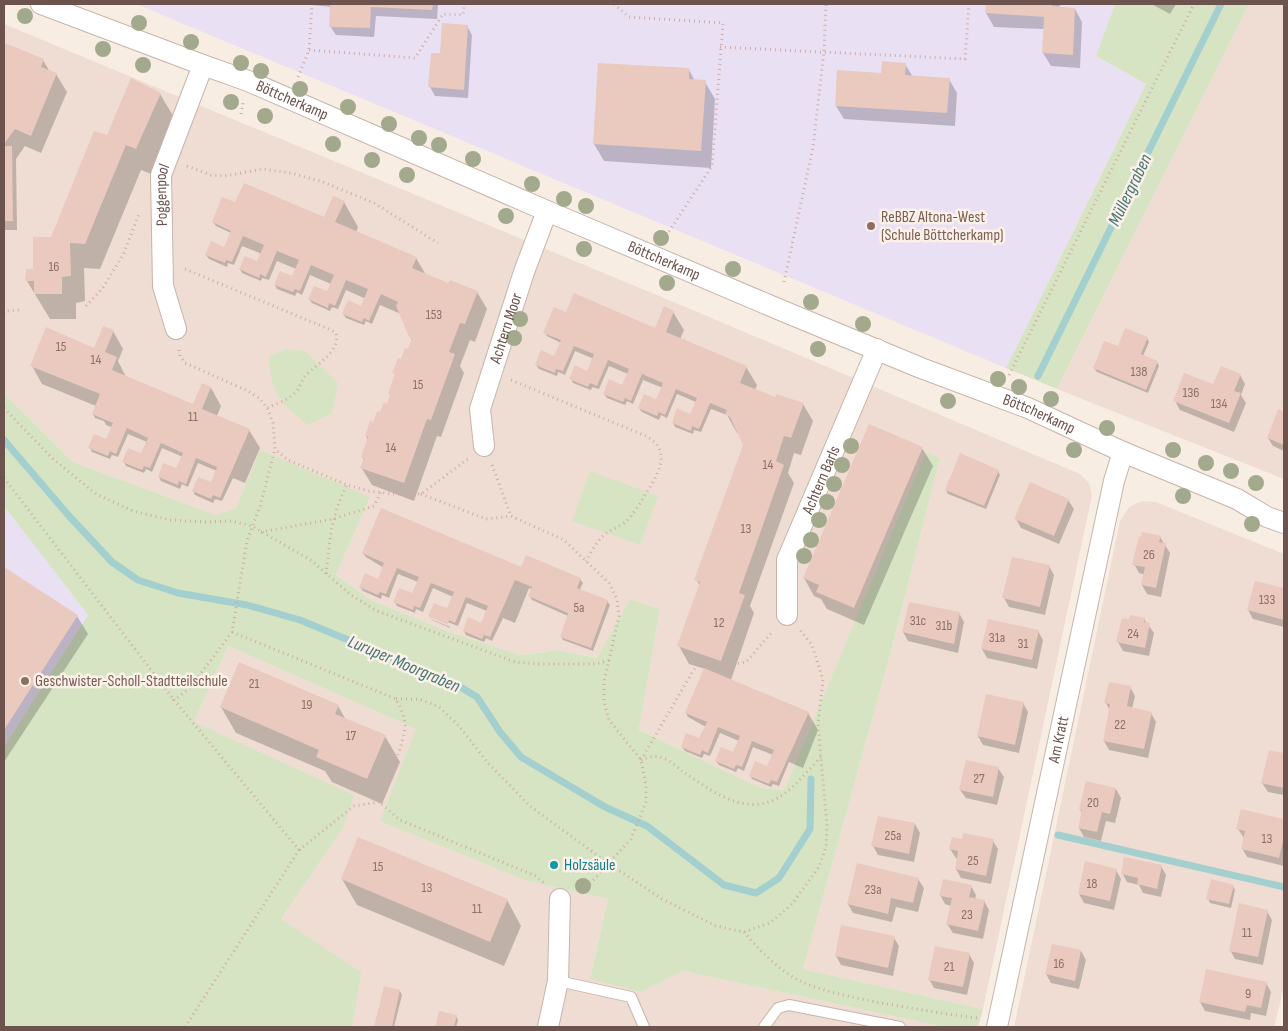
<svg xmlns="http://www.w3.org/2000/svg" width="1288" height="1031" font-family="'Sofia Sans Condensed',sans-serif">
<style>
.residential{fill:#efddd3}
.education{fill:#eae0f4}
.green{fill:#d6e4c4}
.shadow{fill:#0003}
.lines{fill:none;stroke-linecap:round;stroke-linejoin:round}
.stream{stroke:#a3cfce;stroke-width:7}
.building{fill:#eac9bf}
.service-casing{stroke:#c7b4ac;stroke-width:12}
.minor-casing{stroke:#c7b4ac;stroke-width:22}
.path{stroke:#ceaca3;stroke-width:3;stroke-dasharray:1 4;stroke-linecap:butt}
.service{stroke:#fff;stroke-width:10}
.minor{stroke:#fff;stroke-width:20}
.tree{fill:#a2a98d}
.education-dot{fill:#8d6e63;stroke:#fcf1e9;stroke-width:2}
.culture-dot{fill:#0f9aa8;stroke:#fcf1e9;stroke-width:2}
.labels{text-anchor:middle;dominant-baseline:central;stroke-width:5;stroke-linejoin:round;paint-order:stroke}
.number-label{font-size:14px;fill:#8c706a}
.street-label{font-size:16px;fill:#6d534d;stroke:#fcf1e9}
.education-label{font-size:16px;fill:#785e54;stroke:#fcf1e9;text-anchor:start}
.culture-label{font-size:16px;fill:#0d838f;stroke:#fcf1e9;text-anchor:start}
.water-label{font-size:18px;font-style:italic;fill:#477777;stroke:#fcf1e9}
</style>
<rect width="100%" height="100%" fill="#f8ede3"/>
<!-- residential -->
<path class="residential" d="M 1249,4 L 1284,4 L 1284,479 L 1057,389 Z
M 4,24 L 688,308 L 1080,474 L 1089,483 L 1092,495 L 983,1009 L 803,969 L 890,655 L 940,458 L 926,453 L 784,790 L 761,788 L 639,730 L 660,609 L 630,599 L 598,658 L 558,650 L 521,655 L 447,631 L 371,600 L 336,575 L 370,497 L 236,510 L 216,515 L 73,462 L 4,393 Z
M 1142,501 L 1156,502 L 1284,554 L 1284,987 L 1274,1027 L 1014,1027 L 1120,521 L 1129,507 Z
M 228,646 L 416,729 L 528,881 L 608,899 L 590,978 L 641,992 L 683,971 L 944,1027 L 352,1027 L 360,972 L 281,919 L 343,828 L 194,722 Z"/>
<!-- education -->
<path class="education" d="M 136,4 L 1115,4 L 1096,56 L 1146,84 L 1006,368 Z
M 4,506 L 88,615 L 4,747 Z"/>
<!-- green -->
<path class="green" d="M 1115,4 L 1249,4 L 1057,389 L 1006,368 L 1146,84 L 1096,56 Z
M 285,349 L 305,351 L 338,383 L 332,413 L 308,425 C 280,403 271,393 269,357 Z
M 4,393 L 73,462 L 216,515 L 236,509 L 260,450 L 370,497 L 336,575 L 371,600 L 447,631 L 521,655 L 558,650 L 597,658 L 630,599 L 660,609 L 639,730 L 761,788 L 784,790 L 926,452 L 940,458 L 890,655 L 803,969 L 983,1009 L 978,1027 L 944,1027 L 683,971 L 641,992 L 590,979 L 608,899 L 528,881 L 380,821 L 416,729 L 228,646 L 194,722 L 354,795 L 343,828 L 281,919 L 361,972 L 352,1027 L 4,1027 L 4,747 L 88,615 L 4,506 Z
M 590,471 L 658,496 L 640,545 L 572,521 Z"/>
<!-- shadow -->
<path class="shadow" d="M 302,4 L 438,4 L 437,19 L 376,16 L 374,37 L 336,35 L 330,26 L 331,7 Z
M 987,4 L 1060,4 L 1059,8 L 1075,9 L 1082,22 L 1080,68 L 1051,66 L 1043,53 L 1044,29 L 994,27 L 986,13 Z
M 1153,4 L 1176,4 L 1170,14 L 1155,6 Z
M 467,26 L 472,35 L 468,98 L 435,96 L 430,87 L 442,55 Z
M 6,45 L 43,60 L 50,72 L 56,74 L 67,92 L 41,153 L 25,146 L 16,159 L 17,230 L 4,230 L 4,50 Z
M 905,64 L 913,77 L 949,79 L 957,93 L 955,126 L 844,119 L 836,106 L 882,75 Z
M 689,70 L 695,81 L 705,82 L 715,99 L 711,168 L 604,161 L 594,144 Z
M 160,94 L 175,119 L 151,174 L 141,170 L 100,269 L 84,268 L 85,301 L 76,303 L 76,319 L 50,319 L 27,281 L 52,238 L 108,137 Z
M 344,202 L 358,227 L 356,233 L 416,258 L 426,275 L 449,284 L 477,292 L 487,309 L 475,342 L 470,340 L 460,366 L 464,373 L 441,437 L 437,436 L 414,501 L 372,485 L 361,467 L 364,460 L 362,457 L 368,440 L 366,436 L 388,405 L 391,397 L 389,394 L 396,376 L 394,372 L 409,351 L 412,341 L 401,314 L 380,305 L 372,324 L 366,321 L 364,325 L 346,318 L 343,314 L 362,307 L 366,299 L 346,290 L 338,309 L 332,307 L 330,311 L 312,303 L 309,299 L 327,293 L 331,284 L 310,275 L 302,295 L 297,292 L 295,296 L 277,289 L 275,285 L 293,278 L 296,269 L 277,261 L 269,280 L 262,278 L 261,281 L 242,273 L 240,269 L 258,263 L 262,254 L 242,246 L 234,265 L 228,263 L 227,267 L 209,259 L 206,255 L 225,248 L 231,233 L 216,226 L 213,222 L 236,204 L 325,219 Z
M 673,312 L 684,330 L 680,339 L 746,367 L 757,385 L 755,390 L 775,398 L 803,404 L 813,421 L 801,455 L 794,453 L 788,473 L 794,483 L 750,606 L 754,613 L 731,680 L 808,713 L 818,730 L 803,768 L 789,762 L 779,786 L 773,784 L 771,787 L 752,779 L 750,775 L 768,768 L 773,755 L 753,747 L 744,771 L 738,768 L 736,772 L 719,765 L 716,761 L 734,754 L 739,741 L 720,733 L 710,756 L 704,754 L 702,758 L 685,751 L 682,747 L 700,740 L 706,727 L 688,717 L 686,713 L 705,669 L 689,664 L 679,646 L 700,586 L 696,579 L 744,445 L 739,433 L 737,433 L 727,415 L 711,409 L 701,432 L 694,430 L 693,434 L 675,427 L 673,422 L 691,415 L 696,402 L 677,394 L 667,418 L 661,415 L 659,420 L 642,412 L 639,408 L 657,401 L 663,388 L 643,380 L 633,404 L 627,401 L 625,405 L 607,398 L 604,394 L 623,386 L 628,374 L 609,366 L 599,389 L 592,387 L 591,390 L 573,383 L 571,379 L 588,372 L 594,359 L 575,351 L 565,375 L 558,372 L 557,376 L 539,369 L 536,365 L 555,358 L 561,343 L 547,336 L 544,332 L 567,314 L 656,329 Z
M 113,331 L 123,349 L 118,361 L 126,377 L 194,406 L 203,385 L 211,388 L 221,406 L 217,416 L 249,430 L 260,448 L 245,483 L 233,478 L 222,501 L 215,499 L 213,503 L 195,495 L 193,491 L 211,484 L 217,471 L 198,463 L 188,487 L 182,484 L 180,489 L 161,481 L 159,477 L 177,470 L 183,457 L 162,448 L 152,472 L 146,469 L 144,473 L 126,466 L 124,462 L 142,455 L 147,442 L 128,434 L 118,457 L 112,455 L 110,459 L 92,452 L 90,448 L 107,440 L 113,428 L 106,425 L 104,421 L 95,418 L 93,414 L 96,406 L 42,384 L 32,366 L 95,349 Z
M 1147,338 L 1149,342 L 1143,356 L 1157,362 L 1159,366 L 1148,393 L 1097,372 L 1094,368 L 1119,348 Z
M 1240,375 L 1245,384 L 1241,395 L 1246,403 L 1234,432 L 1180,410 L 1175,401 Z
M 1279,411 L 1284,413 L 1284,451 L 1273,446 L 1268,438 Z
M 922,448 L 933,466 L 864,625 L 827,609 L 821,599 L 814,596 L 804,578 Z
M 998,471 L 1000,475 L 986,509 L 948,494 L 946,490 Z
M 1068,500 L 1074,509 L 1059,544 L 1021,528 L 1016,519 Z
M 1160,537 L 1170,553 L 1161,597 L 1147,594 L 1142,585 L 1145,575 L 1139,573 L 1134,564 Z
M 363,553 L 521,569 L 580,579 L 583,583 L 579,591 L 607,601 L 610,605 L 593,651 L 563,640 L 561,636 L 568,616 L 532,600 L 530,596 L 533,590 L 529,588 L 515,623 L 503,618 L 492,641 L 486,638 L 484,642 L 466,635 L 464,631 L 482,624 L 487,611 L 467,603 L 458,626 L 431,616 L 431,619 L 430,616 L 448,610 L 453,597 L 433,588 L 423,612 L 416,609 L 415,613 L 397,606 L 394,601 L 413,595 L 418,582 L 398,574 L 389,598 L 382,595 L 381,599 L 363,591 L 360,587 L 378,580 L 384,568 L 366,557 Z
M 1049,566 L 1054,575 L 1045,615 L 1009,607 L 1004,598 Z
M 4,569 L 77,616 L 88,634 L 4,762 Z
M 1255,582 L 1284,590 L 1284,627 L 1253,619 L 1248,610 Z
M 959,613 L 964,622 L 958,653 L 908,641 L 903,632 Z
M 431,619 L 450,627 L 450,628 L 432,620 Z
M 1144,619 L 1154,633 L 1149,656 L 1123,651 L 1118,642 Z
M 1038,631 L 1043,640 L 1037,669 L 987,658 L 982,649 Z
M 1130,687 L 1135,696 L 1132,709 L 1151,713 L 1156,722 L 1148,758 L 1109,750 L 1104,741 L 1110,711 L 1106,703 Z
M 1023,703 L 1028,712 L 1019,753 L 983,745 L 978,736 Z
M 338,706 L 346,720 L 385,736 L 400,762 L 382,804 L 332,782 L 325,771 L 236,733 L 221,707 Z
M 1270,751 L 1284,755 L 1284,795 L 1268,792 L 1262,783 Z
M 998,768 L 1004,777 L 997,805 L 966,798 L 960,790 Z
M 1116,789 L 1121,798 L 1115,823 L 1106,821 L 1101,841 L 1084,837 L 1079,828 L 1082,813 L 1080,809 Z
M 1242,810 L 1284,820 L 1284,866 L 1247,857 L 1242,848 L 1244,838 L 1238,829 Z
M 915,824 L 920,833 L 914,862 L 878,855 L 873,846 Z
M 963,840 L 993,841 L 998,849 L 991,884 L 961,878 L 956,869 L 958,859 L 956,858 L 950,849 Z
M 1161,866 L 1166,875 L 1161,897 L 1143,893 L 1139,885 L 1127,882 L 1122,873 Z
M 1116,870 L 1121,879 L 1114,910 L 1084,903 L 1079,894 Z
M 342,879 L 507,900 L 521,926 L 504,966 L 357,905 Z
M 918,879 L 924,888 L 918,912 L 896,907 L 892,922 L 853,913 L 848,904 Z
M 971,886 L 976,895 L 975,900 L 984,901 L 989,910 L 983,939 L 953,933 L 947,924 L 951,906 L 945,904 L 940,895 Z
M 1233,886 L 1235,890 L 1231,908 L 1210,903 L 1208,898 Z
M 1267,911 L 1272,920 L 1263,965 L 1235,959 L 1230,950 Z
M 894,938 L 899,946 L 893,976 L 841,965 L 836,956 Z
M 1081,951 L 1086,960 L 1079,989 L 1051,983 L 1046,974 Z
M 969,954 L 974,963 L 967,995 L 934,988 L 929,979 Z
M 1266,983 L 1271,992 L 1266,1016 L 1251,1013 L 1250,1020 L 1205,1011 L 1200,1002 Z
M 385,988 L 400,991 L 402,995 L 394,1027 L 375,1027 Z
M 440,1012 L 456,1016 L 458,1020 L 456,1027 L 436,1027 Z"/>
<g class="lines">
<!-- stream -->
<path class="stream" d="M 1038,376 L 1221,4
M 4,440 L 69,516 L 112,562 L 138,580 L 178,593 L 247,605 L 300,620 L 457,685 L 477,697 L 500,732 L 521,757 L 605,807 L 647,826 L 724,885 L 756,893 L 779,878 L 810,829 L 811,779
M 1058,835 L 1284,887"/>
</g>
<!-- building -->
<path class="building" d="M 330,4 L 433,4 L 432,10 L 371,7 L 370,28 L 329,27 Z
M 986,4 L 1052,4 L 1052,6 L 1075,8 L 1073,55 L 1042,53 L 1044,17 L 985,13 Z
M 442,23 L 468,25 L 464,90 L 428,87 L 431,53 L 440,53 Z
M 5,43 L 44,59 L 41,67 L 57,73 L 31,136 L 15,129 L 4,144 L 4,47 Z
M 882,61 L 906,63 L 905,75 L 950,78 L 947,113 L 835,106 L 837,70 L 881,73 Z
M 598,63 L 689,68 L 689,79 L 706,80 L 701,151 L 593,144 Z
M 131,78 L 161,93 L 136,149 L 126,145 L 85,244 L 70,243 L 71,276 L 62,277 L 62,294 L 34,294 L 34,281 L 25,281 L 26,269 L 33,269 L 33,237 L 51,237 L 94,131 L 107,135 Z
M 4,146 L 12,146 L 13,221 L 4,221 Z
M 244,183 L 324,217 L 333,196 L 345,201 L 335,222 L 417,257 L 412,268 L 448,283 L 450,280 L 478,291 L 465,324 L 460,323 L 449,352 L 455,354 L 431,420 L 427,419 L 404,483 L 360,468 L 364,458 L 361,457 L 368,437 L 365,436 L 370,421 L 373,422 L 377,411 L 380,412 L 384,402 L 387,404 L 390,395 L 388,394 L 395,373 L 392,373 L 398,358 L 401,359 L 405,348 L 408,349 L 412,339 L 409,337 L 396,306 L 398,302 L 381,294 L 369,321 L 364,318 L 362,322 L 342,314 L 348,300 L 361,306 L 368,289 L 346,280 L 335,306 L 329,303 L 328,308 L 308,299 L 314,286 L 327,291 L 334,275 L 311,265 L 300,291 L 295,289 L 293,292 L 274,285 L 280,271 L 292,276 L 299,260 L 277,251 L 266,277 L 260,274 L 259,278 L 239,269 L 245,256 L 257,261 L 264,245 L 243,236 L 232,262 L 226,260 L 225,263 L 205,255 L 211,241 L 224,247 L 231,231 L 212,222 L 222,197 L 235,202 Z
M 574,293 L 655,328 L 664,306 L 674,311 L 666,332 L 747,366 L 740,383 L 775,397 L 776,394 L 804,403 L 791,438 L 784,436 L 776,461 L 784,465 L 739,593 L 745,595 L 721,661 L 677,646 L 700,582 L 694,580 L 743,445 L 730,417 L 725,415 L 727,410 L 710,403 L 699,429 L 692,426 L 691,431 L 672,423 L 677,408 L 690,414 L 697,398 L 676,389 L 665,415 L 659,412 L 657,416 L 638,408 L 644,394 L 656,399 L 663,383 L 642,374 L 631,401 L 625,398 L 623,402 L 603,394 L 609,379 L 622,385 L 629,369 L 608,360 L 597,386 L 590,383 L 588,387 L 569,379 L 575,365 L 587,371 L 594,354 L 574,346 L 563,371 L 556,369 L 555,373 L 535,365 L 541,350 L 554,356 L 561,340 L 543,333 L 554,307 L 566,312 Z
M 103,326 L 114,330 L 105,352 L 117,357 L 112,370 L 193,404 L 202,383 L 211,387 L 202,409 L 250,429 L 220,498 L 213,495 L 211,499 L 192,491 L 198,477 L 211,482 L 217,467 L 196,458 L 186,484 L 179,481 L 178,485 L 158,477 L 163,463 L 176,468 L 183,453 L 161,443 L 150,468 L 144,466 L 142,470 L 122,462 L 128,448 L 141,453 L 148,438 L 127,428 L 116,454 L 110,451 L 108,456 L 88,448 L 94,434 L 106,439 L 113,423 L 92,414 L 100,394 L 30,366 L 46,327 L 94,348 Z
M 1125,328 L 1148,337 L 1141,354 L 1158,361 L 1146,390 L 1093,368 L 1104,341 L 1118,346 Z
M 1221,366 L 1241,374 L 1234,391 L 1241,393 L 1229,423 L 1173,401 L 1184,373 L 1213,384 Z
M 1278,409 L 1284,412 L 1284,445 L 1267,438 Z
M 869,424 L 923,447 L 854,608 L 816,592 L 819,585 L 803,578 Z
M 960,453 L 999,470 L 984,506 L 945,490 Z
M 1030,482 L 1069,499 L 1054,536 L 1014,519 Z
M 381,508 L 521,567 L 526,555 L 581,578 L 577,588 L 608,600 L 591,648 L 560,637 L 568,613 L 528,596 L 532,587 L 515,580 L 490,637 L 484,635 L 482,639 L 463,631 L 468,617 L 481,623 L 488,606 L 466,597 L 455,623 L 449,620 L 448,625 L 428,616 L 434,603 L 447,608 L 454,592 L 431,583 L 420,608 L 414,606 L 413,610 L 393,602 L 399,588 L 412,593 L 419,577 L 397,568 L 386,594 L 380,592 L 378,595 L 359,587 L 365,573 L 378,579 L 384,563 L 362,553 Z
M 1142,532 L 1161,536 L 1159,542 L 1166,543 L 1156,588 L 1141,585 L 1145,567 L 1132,565 L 1139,536 L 1141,537 Z
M 1012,557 L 1050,565 L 1040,607 L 1002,598 Z
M 4,567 L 78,615 L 4,730 Z
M 1255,581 L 1284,588 L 1284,620 L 1247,610 Z
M 909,602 L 960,612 L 954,644 L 902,632 Z
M 1130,615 L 1145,618 L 1144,622 L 1150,623 L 1145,648 L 1116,642 L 1122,618 L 1129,619 Z
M 988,619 L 1039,630 L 1032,660 L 981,649 Z
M 239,662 L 339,705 L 335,714 L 386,735 L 367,779 L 316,757 L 319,750 L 220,707 Z
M 704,668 L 809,712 L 777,782 L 771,780 L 769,784 L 749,776 L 755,761 L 767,766 L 774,750 L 752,741 L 742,767 L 736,765 L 734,769 L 715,761 L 721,747 L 733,752 L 740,736 L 718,727 L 708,753 L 702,750 L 700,755 L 681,747 L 686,733 L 699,738 L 707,722 L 685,713 Z
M 1109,682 L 1131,686 L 1127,706 L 1152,712 L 1144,749 L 1103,741 L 1110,704 L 1104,703 Z
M 986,694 L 1024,702 L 1015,745 L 977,736 Z
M 1269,750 L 1284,753 L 1284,788 L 1261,783 Z
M 966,760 L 999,767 L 993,797 L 959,790 Z
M 1086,781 L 1116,788 L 1110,814 L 1102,812 L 1097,832 L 1078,828 L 1082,810 L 1079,809 Z
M 1241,809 L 1284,819 L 1284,837 L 1279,858 L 1241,849 L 1245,831 L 1236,829 Z
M 878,816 L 915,823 L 909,854 L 871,846 Z
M 963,833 L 994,839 L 986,876 L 955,869 L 958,851 L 949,849 L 952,837 L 962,839 Z
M 358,837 L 508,899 L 490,942 L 341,879 Z
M 1124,857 L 1162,865 L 1157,889 L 1137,884 L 1138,878 L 1121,874 Z
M 1085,861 L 1117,869 L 1110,901 L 1078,894 Z
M 857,863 L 919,878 L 913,903 L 891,898 L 888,914 L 847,904 Z
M 943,879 L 972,885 L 969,897 L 985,900 L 978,931 L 946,924 L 952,898 L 939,896 Z
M 1211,879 L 1234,885 L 1229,904 L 1206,899 Z
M 1239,903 L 1268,910 L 1258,957 L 1229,951 Z
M 841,925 L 895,936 L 888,968 L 835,956 Z
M 1052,944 L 1081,950 L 1075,981 L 1045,974 Z
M 935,946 L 970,953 L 963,987 L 928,980 Z
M 1206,969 L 1267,982 L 1261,1008 L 1247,1005 L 1245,1012 L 1199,1002 Z
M 384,986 L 400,990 L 392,1027 L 374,1027 Z
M 439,1011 L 457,1015 L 454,1027 L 435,1027 Z"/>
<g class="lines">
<defs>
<path id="service" d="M 558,981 L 631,997 L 644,1027
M 764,1027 L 778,1008 L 789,1005 L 900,1027"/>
<g id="minor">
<path id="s1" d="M 41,4 L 203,65 L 248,81 L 547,211 L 778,309 L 921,368 L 1028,408 L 1123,452 L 1237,499 L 1267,517 L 1284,523"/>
<path id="s2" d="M 176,329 L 163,286 L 161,175 L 203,65"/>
<path id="s3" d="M 484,446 L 480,409 L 524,272 L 547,211"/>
<path id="s4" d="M 787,615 L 787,560 L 877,349"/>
<path d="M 548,1027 L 558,981 L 560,899"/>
<path id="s5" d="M 997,1027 L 1114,481 L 1123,452"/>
</g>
</defs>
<!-- service casing -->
<use href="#service" class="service-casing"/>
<!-- minor casing -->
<use href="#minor" class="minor-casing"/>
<!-- path -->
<path class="path" d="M 614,4 L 629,17 L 723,23 L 712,166 L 668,233
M 720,47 L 965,59 L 969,4
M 309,50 L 415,58 L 443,14 L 463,15 L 464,4
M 298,77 L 309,50 L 312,4
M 241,114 L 243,103
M 187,166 L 211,175 L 225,176 L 263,169 L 291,173 L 323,182 L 374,203 L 438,243
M 185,269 L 331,330 L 336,333 C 341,352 316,364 305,376 C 301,381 300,388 295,393 C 288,400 276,404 267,408
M 784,282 L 813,147 L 824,52 L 826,4
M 86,306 L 102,289 L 123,255 L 139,214
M 4,314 L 7,311 L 19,310
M 179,350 L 180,356 L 185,363 L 248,391 L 259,398 L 267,408 L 273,423 L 275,449 L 288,460 L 347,485 L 369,491 L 394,494 L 421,494 L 468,459
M 1009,375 L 1194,4
M 511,380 L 646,436 C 674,451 657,476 645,495 C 639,505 632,517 624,523 C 617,528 609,530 603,536 C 596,542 591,553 586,561
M 4,408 L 52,458 L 96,494 L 133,511 L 170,520 L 204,522 L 232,521 L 252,526 L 312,561 L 351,595 L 377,611 L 515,662 L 537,664 L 596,664 L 610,660
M 492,465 L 511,516
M 4,478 L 174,700
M 421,494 L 486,519 L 511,516 L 564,540 L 609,583 L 617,599 L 619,616 L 604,682 L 604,701 L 609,720 L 641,760 L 646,786 L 646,802 L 631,839 L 587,887 L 579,891
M 261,532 L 333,519 L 374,506 L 381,492
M 326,574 C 330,540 331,515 347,485
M 232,632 L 396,699 C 400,706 404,715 405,724 C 406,741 386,784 379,802 L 400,820 L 536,876 L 546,885
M 396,699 L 419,699 L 439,707 L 459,726 L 487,762 L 530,806 L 609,864 L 662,899 L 716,926 L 744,932 L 770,923 L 792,904 L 819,867 L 826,847 L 827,826 L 818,724 L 823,680 L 812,645 L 800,630
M 641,760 L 693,671 L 703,659 L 723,666 L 746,662 L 773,631
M 641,760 C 649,757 655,755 663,758 C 670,760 677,767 682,771 C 709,789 742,816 776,799 C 793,790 807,771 821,757
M 299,850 L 354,806 L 379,802
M 744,932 C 759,950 778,969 798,980 C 820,991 852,997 876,1002 C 910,1008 943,1014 978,1018
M 185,1027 L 299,850 L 174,700 L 189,689 L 232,632 L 247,541 L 260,506 L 275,449"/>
<!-- service -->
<use href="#service" class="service"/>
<!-- minor -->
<use href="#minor" class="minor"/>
</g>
<!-- trees -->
<g class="tree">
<circle cx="25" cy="16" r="8"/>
<circle cx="139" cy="23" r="8"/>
<circle cx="191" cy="42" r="8"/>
<circle cx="103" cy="49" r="8"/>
<circle cx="241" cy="63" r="8"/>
<circle cx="143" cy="65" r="8"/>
<circle cx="261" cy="71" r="8"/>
<circle cx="300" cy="89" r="8"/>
<circle cx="231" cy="102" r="8"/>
<circle cx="348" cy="107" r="8"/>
<circle cx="265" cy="116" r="8"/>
<circle cx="389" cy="124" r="8"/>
<circle cx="419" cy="138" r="8"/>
<circle cx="333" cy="144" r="8"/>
<circle cx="439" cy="145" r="8"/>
<circle cx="473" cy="159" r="8"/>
<circle cx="372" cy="160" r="8"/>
<circle cx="407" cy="175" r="8"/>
<circle cx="532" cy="184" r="8"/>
<circle cx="564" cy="199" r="8"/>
<circle cx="586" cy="206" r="8"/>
<circle cx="506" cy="216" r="8"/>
<circle cx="661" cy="238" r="8"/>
<circle cx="584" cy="249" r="8"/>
<circle cx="733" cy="269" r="8"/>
<circle cx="667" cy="283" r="8"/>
<circle cx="811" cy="302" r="8"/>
<circle cx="520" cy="319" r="8"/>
<circle cx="863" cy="324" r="8"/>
<circle cx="514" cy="338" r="8"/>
<circle cx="818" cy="349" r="8"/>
<circle cx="998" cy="379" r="8"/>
<circle cx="1019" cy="387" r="8"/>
<circle cx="1051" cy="399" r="8"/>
<circle cx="948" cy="401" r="8"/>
<circle cx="1107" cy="428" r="8"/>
<circle cx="851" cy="446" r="8"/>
<circle cx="1074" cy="450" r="8"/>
<circle cx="1173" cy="450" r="8"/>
<circle cx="1206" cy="463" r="8"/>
<circle cx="842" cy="465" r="8"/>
<circle cx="1231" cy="471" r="8"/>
<circle cx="1256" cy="483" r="8"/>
<circle cx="834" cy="484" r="8"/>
<circle cx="1183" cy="496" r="8"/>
<circle cx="827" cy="502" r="8"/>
<circle cx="819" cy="520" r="8"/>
<circle cx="1252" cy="524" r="8"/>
<circle cx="811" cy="540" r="8"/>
<circle cx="804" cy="556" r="8"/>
<circle cx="583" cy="886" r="8"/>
</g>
<!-- markers -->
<g class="education-dot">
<circle cx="871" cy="226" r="5"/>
<circle cx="25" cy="681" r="5"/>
</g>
<circle class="culture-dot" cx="554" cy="865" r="5"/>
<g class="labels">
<!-- number labels -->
<g class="number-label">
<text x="54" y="266">16</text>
<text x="434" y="314">153</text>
<text x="61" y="346">15</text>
<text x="96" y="359">14</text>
<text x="1139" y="371">138</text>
<text x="418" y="384">15</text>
<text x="1191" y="392">136</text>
<text x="1219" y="403">134</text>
<text x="193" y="416">11</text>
<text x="391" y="447">14</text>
<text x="768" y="464">14</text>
<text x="746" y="528">13</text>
<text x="1149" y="554">26</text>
<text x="1267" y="599">133</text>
<text x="579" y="607">5a</text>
<text x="918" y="620">31c</text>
<text x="719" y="622">12</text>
<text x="944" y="625">31b</text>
<text x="1133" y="633">24</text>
<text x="997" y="637">31a</text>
<text x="1023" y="643">31</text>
<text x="254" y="683">21</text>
<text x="307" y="704">19</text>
<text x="1120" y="724">22</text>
<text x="351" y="735">17</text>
<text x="979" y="778">27</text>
<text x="1093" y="802">20</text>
<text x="893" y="835">25a</text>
<text x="1267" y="838">13</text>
<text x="973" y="860">25</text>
<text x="378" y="866">15</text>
<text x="1092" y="883">18</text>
<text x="427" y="887">13</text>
<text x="873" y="889">23a</text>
<text x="477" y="908">11</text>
<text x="967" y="914">23</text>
<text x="1247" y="932">11</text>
<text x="1059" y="963">16</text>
<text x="949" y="966">21</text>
<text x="1248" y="993">9</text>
</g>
<!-- street labels -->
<g class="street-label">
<text stroke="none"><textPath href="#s1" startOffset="269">Böttcherkamp</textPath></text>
<text stroke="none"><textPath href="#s2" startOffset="136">Poggenpool</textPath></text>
<text stroke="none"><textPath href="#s1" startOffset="674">Böttcherkamp</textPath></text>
<text stroke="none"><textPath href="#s3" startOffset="122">Achtern Moor</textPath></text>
<text stroke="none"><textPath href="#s1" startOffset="1079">Böttcherkamp</textPath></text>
<text stroke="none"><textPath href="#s4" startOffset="142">Achtern Barls</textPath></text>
<text stroke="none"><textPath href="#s5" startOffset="294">Am Kratt</textPath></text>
</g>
<!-- education labels -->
<g class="education-label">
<text x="881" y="217">ReBBZ Altona-West<tspan x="881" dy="18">(Schule Böttcherkamp)</tspan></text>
<text x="35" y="681">Geschwister-Scholl-Stadtteilschule</text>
</g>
<!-- culture labels -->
<g class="culture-label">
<text x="564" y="865">Holzsäule</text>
</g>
<!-- water labels -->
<g class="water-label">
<text transform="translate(1130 190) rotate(-64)">Müllergraben</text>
<text transform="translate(404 664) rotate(23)">Luruper Moorgraben</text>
</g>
</g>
<!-- border -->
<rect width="1288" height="1031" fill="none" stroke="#6d534d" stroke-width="10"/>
</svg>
